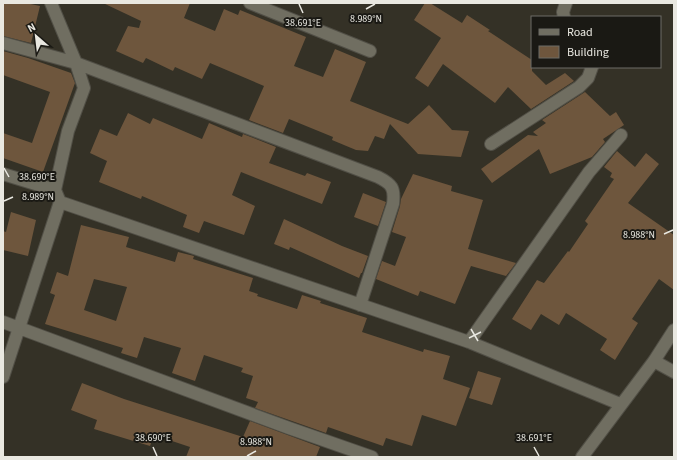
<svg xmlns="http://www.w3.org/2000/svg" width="677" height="460" font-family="'Source Sans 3',sans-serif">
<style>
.building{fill:#6e563d;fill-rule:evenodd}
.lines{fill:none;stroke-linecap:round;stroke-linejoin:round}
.minor-casing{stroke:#514f46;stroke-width:14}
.minor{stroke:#706e61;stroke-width:12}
.ticks{fill:none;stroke:#e9e8e1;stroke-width:1.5}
.ticks-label{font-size:10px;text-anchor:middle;fill:#e9e8e1;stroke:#1a1914;stroke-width:4;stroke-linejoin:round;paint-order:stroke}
</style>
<rect width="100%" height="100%" fill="#343126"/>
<!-- building -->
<path class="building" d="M 3,3 L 26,3 L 40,6 L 31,43 L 3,36 Z
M 103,3 L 190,3 L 184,18 L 215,31 L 224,9 L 238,15 L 240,10 L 306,37 L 294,66 L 323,77 L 335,49 L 366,62 L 350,101 L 408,124 L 429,105 L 452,130 L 469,131 L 461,157 L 418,154 L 390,124 L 384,139 L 375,136 L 368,151 L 356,150 L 332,140 L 333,137 L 289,119 L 283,133 L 249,120 L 264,86 L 210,63 L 202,79 L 175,67 L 173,71 L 146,58 L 143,63 L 116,51 L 128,26 L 139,28 L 141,21 Z
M 425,3 L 430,3 L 462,23 L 467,15 L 490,30 L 488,31 L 532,60 L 532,71 L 546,85 L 565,73 L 574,81 L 531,109 L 508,87 L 495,103 L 443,64 L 428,87 L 415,78 L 441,38 L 414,20 Z
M 3,51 L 28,58 L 71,73 L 75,83 L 43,172 L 3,158 L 3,133 L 32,143 L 50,92 L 3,75 Z
M 585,92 L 610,116 L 616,112 L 624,125 L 603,139 L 605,142 L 592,157 L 550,174 L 539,149 L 492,183 L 481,169 L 528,135 L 538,136 L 533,132 L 546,123 L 542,120 Z
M 128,113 L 150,124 L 153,118 L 202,139 L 209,123 L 242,137 L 243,134 L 276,147 L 269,163 L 305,176 L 307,173 L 331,182 L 322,204 L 241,172 L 232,195 L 255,206 L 244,235 L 204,221 L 199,233 L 183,227 L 187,215 L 142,196 L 141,199 L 99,182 L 107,161 L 90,153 L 100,129 L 117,136 Z
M 617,151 L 635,167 L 646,153 L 659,164 L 628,203 L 674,235 L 674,290 L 659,279 L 632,319 L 638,323 L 615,360 L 600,350 L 607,339 L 566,313 L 559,325 L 541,314 L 531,330 L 512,319 L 537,280 L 544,283 L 568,251 L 569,252 L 588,224 L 585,221 L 614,179 L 610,177 L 612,173 L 604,167 Z
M 413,174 L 452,186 L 451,191 L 483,200 L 468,249 L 516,263 L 506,276 L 471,266 L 455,304 L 420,291 L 418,296 L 376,279 L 382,261 L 395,266 L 406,237 L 392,232 L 400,206 L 401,199 Z
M 363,193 L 386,202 L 378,226 L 354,217 Z
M 11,212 L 36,220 L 28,256 L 3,250 L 3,231 L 6,232 Z
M 284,219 L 342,246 L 368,256 L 362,273 L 361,273 L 359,278 L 290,247 L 289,250 L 274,244 Z
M 81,225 L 129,237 L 126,247 L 175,262 L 178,252 L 194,256 L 193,259 L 253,278 L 249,291 L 258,294 L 257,296 L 297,309 L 302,295 L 321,301 L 320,303 L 367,318 L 362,332 L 423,352 L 424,349 L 450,356 L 443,379 L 470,388 L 456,426 L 422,415 L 412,446 L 386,438 L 383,446 L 328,427 L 326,433 L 255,408 L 258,402 L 246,398 L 253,376 L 241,372 L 243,368 L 204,355 L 195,381 L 172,373 L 181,348 L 144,337 L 137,358 L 121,353 L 123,348 L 45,324 L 55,295 L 50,293 L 57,272 L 68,276 ZM 94,279 L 127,287 L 116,321 L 84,310 Z
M 478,371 L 501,378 L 492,405 L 469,398 Z
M 82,383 L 124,399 L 243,437 L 250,421 L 320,447 L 316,457 L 186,457 L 190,447 L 154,435 L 150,446 L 94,429 L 97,420 L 71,410 Z"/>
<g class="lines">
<defs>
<path id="minor" d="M 51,3 L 76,63 L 84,88 L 68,131 L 55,190
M 250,3 L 370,51
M 564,17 L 563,12 L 566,3
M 3,43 L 76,63 L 378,177 C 392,184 395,188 393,204 L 360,305
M 491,144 L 579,87 L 588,78 L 592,67
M 3,174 L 55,190 L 60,202 L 3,377
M 60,202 L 469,342 L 620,404
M 3,322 L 289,428 L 372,457
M 469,342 L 589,172 L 621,135
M 654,361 L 674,372
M 582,457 L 654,361 L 674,330"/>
</defs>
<!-- minor casing -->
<use href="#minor" class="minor-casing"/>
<!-- minor -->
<use href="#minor" class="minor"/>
</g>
<!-- ticks -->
<path class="ticks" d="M 299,4 L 303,13M 366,9 L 375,4M 4,168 L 9,177M 4,201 L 13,197M 664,234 L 673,230M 471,329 L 478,341M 469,338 L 481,332M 153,447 L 157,456M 534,447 L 539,456M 247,456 L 256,451"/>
<g class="ticks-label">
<text x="366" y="22">8.989°N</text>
<text x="303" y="26">38.691°E</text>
<text x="37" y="180">38.690°E</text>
<text x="38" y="200">8.989°N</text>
<text x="639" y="238">8.988°N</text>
<text x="153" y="441">38.690°E</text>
<text x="534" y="441">38.691°E</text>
<text x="256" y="445">8.988°N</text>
</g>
<!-- border -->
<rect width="677" height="460" fill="none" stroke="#e9e8e1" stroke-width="8"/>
<!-- legend -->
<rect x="531" y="16" width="130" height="52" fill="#1a1914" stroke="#6d6c66"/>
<rect x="539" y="29" width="20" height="6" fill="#706e61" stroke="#6d6c66"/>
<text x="567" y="36" font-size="12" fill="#e9e8e1">Road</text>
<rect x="539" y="46" width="20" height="12" fill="#6e563d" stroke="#6d6c66"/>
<text x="567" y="56" font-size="12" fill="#e9e8e1">Building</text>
<!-- north arrow -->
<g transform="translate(36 36) rotate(332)" stroke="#1a1914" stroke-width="3" paint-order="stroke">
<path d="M0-3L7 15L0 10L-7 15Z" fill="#e9e8e1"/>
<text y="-6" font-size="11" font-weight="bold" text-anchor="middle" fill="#e9e8e1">N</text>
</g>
</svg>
